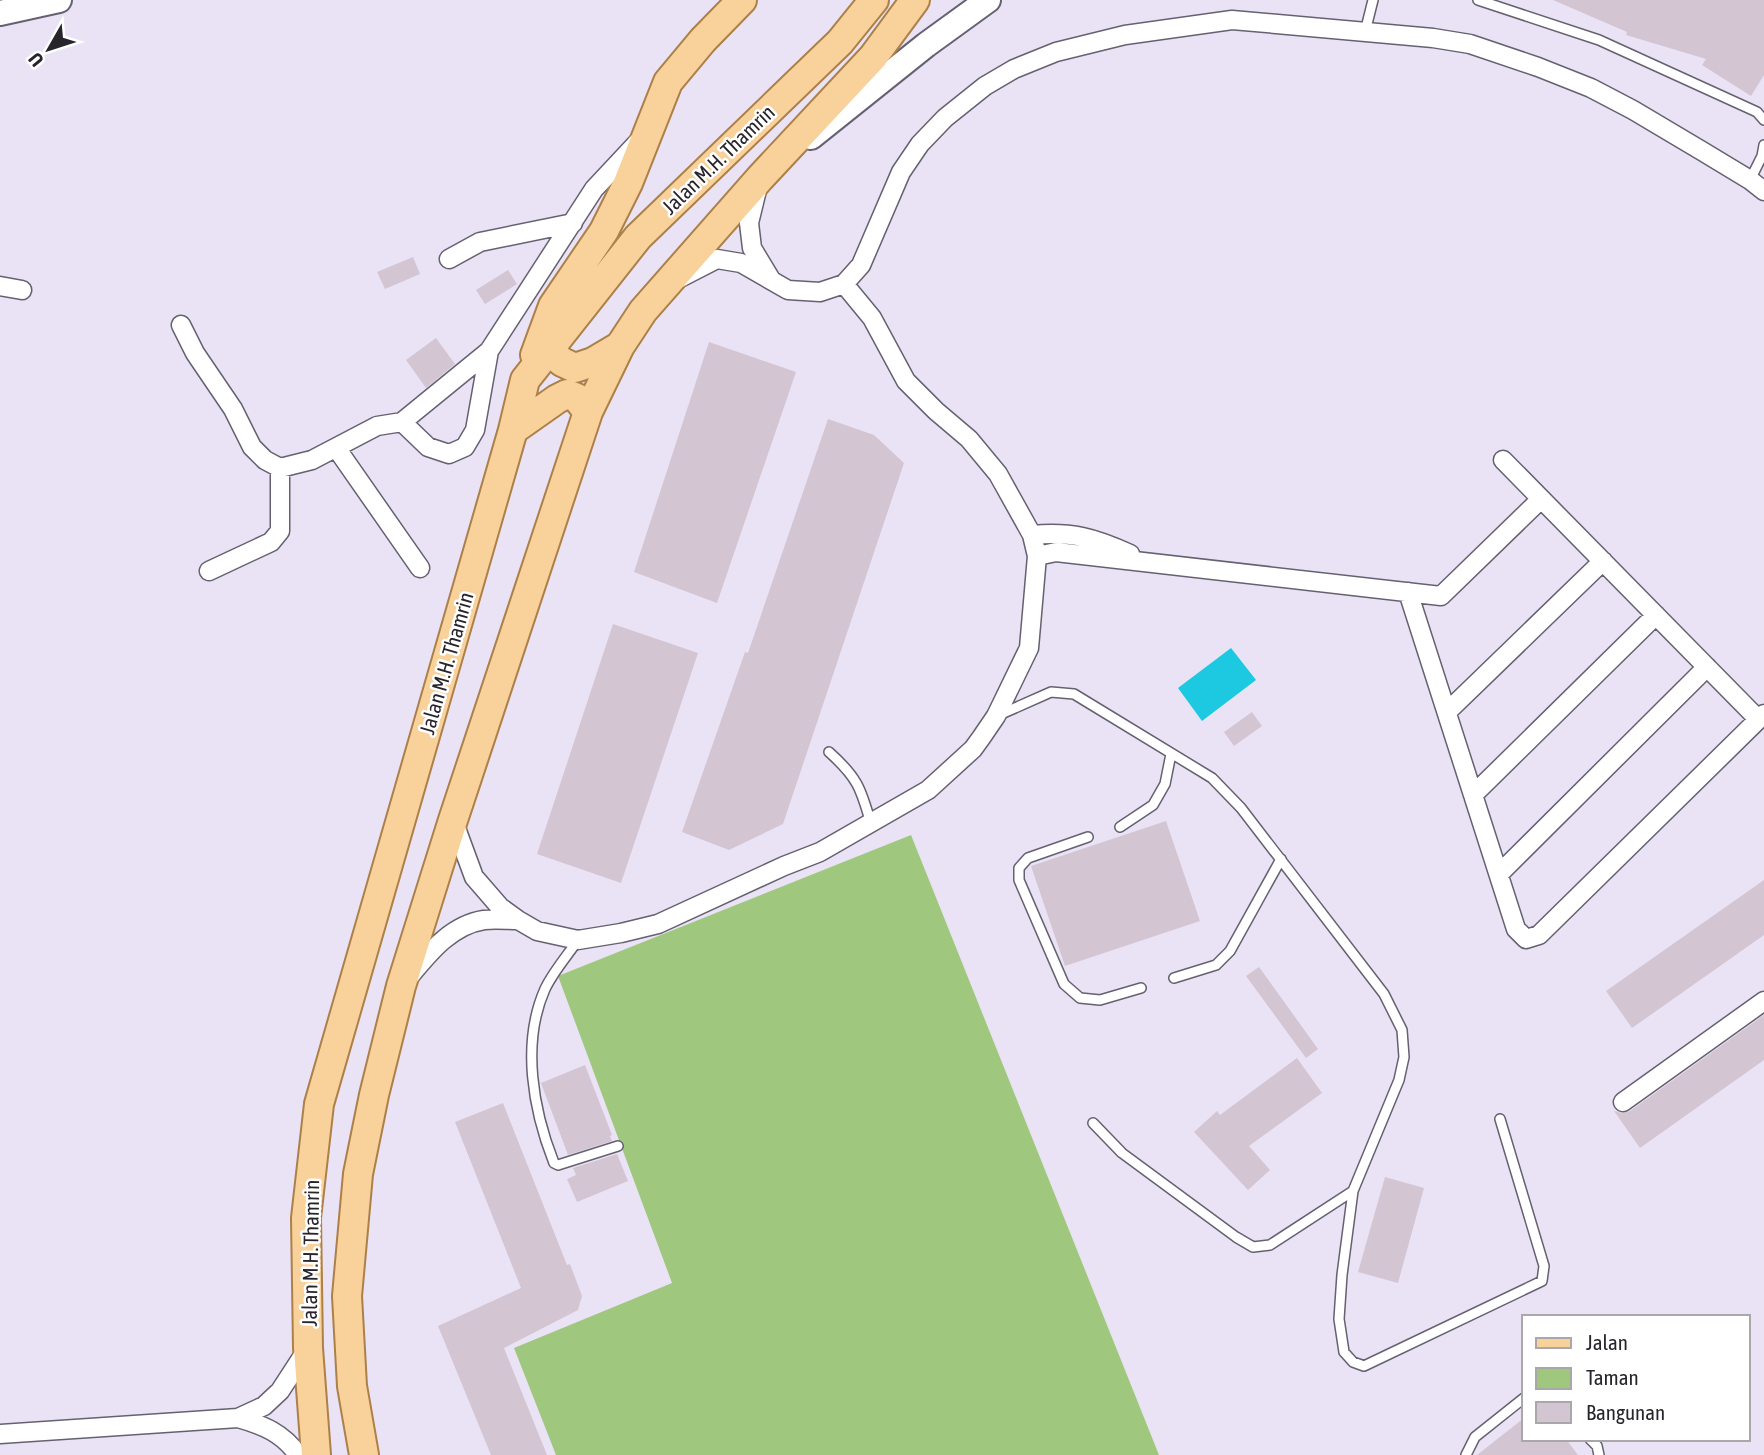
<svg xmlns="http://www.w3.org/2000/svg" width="1764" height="1455" font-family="'Asap Condensed',sans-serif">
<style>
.green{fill:#a0c77e}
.water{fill:#1dc9e1}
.building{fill:#d4c5d3}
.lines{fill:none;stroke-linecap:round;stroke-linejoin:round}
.service-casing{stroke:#666070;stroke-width:12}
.minor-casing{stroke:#666070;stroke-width:21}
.secondary-casing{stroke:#666070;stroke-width:28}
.primary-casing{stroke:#ac8048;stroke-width:32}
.service{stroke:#fff;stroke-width:9}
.minor{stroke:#fff;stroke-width:18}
.secondary{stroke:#fff;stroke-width:24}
.primary{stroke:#f8d19b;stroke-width:28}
.labels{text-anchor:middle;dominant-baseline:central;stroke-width:5;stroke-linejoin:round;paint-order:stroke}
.street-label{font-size:21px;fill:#27242b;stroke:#fff}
</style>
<rect width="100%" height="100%" fill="#e9e3f5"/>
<!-- green -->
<path class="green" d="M 911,835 L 1159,1455 L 556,1455 L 514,1348 L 672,1283 L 558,976 Z"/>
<!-- water -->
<path class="water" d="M 1231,648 L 1256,680 L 1202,721 L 1178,688 Z"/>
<!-- building -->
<path class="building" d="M 1553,0 L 1764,0 L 1764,75 L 1751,96 L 1702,65 L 1706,59 L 1626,35 L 1627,32 Z
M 413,257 L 420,274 L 385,289 L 377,272 Z
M 508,270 L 517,284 L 485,304 L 476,290 Z
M 436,338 L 455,364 L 426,388 L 406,360 Z
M 709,342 L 796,372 L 717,603 L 634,572 Z
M 828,419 L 874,435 L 904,463 L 783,824 L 729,850 L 682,832 L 745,652 L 748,653 Z
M 613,624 L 698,653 L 621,883 L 537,854 Z
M 1252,712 L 1262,726 L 1234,746 L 1224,732 Z
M 1166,821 L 1200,921 L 1065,966 L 1031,866 Z
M 1764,880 L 1764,935 L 1632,1028 L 1606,991 Z
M 1259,967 L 1318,1049 L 1306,1058 L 1246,976 Z
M 1764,1015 L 1764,1060 L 1640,1148 L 1614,1111 L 1623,1113 L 1630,1111 Z
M 1297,1058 L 1322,1093 L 1249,1146 L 1270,1170 L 1248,1190 L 1194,1132 L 1217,1111 L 1220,1115 Z
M 585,1065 L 612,1135 L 610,1136 L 612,1141 L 568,1155 L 541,1083 Z
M 503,1103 L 567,1265 L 570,1264 L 582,1296 L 578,1310 L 504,1348 L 547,1455 L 491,1455 L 438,1326 L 521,1288 L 455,1122 Z
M 617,1154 L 628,1181 L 577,1202 L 567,1179 L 576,1175 L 573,1168 Z
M 1385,1177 L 1424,1188 L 1398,1283 L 1358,1272 Z
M 1524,1418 L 1524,1439 L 1566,1439 L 1578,1455 L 1477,1455 Z"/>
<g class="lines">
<defs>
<path id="service" d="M 1478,0 L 1599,40 L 1757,112 L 1764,120
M 1365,32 L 1373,0
M 1750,180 L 1762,156 L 1764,145
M 999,715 L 1051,692 L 1074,694 L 1212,778 L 1241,808 L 1384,994 L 1402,1030 L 1404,1057 L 1399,1080 L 1353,1191 L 1342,1275 L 1339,1319 L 1344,1352 L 1353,1362 L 1364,1366 L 1542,1281 L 1544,1266 L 1500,1119
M 829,752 C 857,777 861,788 871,824
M 1120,827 L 1153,805 L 1165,784 L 1171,754
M 1088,837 L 1028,858 L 1019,868 L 1019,880 L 1064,984 L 1080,998 L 1100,1000 L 1141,988
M 578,940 C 567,956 553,972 545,989 C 521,1043 533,1110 554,1163 L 558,1165 L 618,1146
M 1174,978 L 1216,965 L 1230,951 L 1281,859
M 1093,1123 L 1122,1153 L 1236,1237 L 1253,1247 L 1270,1245 L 1353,1191
M 1590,1439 L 1597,1446 L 1599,1455
M 1466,1455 L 1475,1437 L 1524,1398"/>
<path id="minor" d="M 758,186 L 749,223 L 752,248 L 770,278
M 449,259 L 480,242 L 573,223
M 680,278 L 717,259 L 741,263 L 788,290 L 820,292 L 844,284 L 861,265 L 901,172 L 920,144 L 945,118 L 985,86 L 1014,69 L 1056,52 L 1125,35 L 1232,20 L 1433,38 L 1470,44 L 1538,67 L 1591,88 L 1633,110 L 1702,151 L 1750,180 L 1764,191
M 0,286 L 22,290
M 181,325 L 195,353 L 233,409 L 252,447 L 265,460 L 280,468 L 312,460 L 377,426 L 402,422 L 428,447 L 449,454 L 465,447 L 475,430 L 489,351 L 594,189 L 638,142
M 402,422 L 489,351
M 337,449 L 420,568
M 1503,460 L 1758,719
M 1032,535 C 1071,531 1095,538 1130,554
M 1037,556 L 1056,552 L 1441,596 L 1541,499
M 209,571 L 271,542 L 280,531 L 280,468
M 1408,592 L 1516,929 L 1526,939 L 1539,935 L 1764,714
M 1447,712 L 1603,561
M 1473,795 L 1656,615
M 453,820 L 474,877 L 500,907 L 518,920 L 537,931 L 578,940 L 621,933 L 658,924 L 784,866 L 820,852 L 928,790 L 973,749 L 981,738 L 996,716 L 1029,648 L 1037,556 L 1032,535 L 998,474 L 969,439 L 936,411 L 906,381 L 872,318 L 844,284
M 1499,874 L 1707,667
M 409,977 C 429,953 451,925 484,920 C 495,919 507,920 518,920
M 1623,1102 L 1764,1001
M 238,1418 L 264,1406 L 280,1391 L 308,1348
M 0,1434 L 238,1418 C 263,1425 283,1433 298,1455"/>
<path id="secondary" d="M 0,13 L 59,0
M 811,137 L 926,45 L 988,0"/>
<path id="primary" d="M 549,350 L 562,362 L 575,368 L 593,362 L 620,346
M 535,355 L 553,306 L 604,231 L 628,183 L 668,82 L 703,40 L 742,0
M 513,430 L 557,399 L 567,394 L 577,398 L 588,412
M 316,1455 L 308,1348 L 306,1218 L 319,1104 L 513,430 L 525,380 L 638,237 L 840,42 L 874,0
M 364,1455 L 352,1386 L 347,1296 L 358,1174 L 374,1095 L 401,986 L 453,820 L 588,412 L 620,346 L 643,311 L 760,178 L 873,57 L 915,0"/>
</defs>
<!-- service casing -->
<use href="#service" class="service-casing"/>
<!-- minor casing -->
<use href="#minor" class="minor-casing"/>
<!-- secondary casing -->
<use href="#secondary" class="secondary-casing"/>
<!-- primary casing -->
<use href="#primary" class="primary-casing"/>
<!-- service -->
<use href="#service" class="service"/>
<!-- minor -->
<use href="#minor" class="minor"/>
<!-- secondary -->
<use href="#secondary" class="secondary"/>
<!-- primary -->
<use href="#primary" class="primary"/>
</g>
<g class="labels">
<!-- street labels -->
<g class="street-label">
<text transform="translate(718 159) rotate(-44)">Jalan M.H. Thamrin</text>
<text transform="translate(446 663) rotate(-74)">Jalan M.H. Thamrin</text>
<text transform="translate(310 1253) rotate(-89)">Jalan M.H. Thamrin</text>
</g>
</g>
<!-- legend -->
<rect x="1522" y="1315" width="228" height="126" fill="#ffffff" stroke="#a9a7aa" stroke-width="2"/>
<rect x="1536" y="1338" width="35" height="10" fill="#f8d19b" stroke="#a9a7aa" stroke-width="2"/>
<text x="1586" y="1350" font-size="21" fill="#27242b">Jalan</text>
<rect x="1536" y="1368" width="35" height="21" fill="#a0c77e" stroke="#a9a7aa" stroke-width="2"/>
<text x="1586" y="1385" font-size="21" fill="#27242b">Taman</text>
<rect x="1536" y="1402" width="35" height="21" fill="#d4c5d3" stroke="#a9a7aa" stroke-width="2"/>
<text x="1586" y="1420" font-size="21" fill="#27242b">Bangunan</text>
<!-- north arrow -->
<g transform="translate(49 49) rotate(231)" stroke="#ffffff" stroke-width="5" paint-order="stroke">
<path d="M0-5L12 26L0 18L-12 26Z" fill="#27242b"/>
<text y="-10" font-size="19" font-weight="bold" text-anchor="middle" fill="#27242b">U</text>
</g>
</svg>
